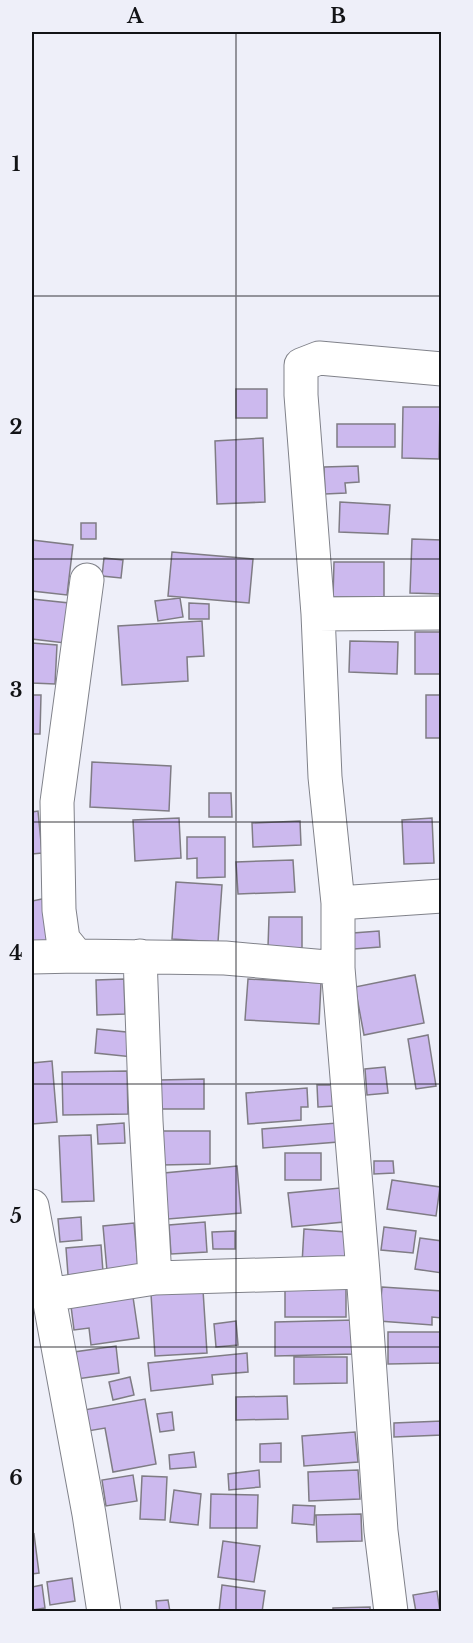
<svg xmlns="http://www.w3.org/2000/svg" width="473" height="1643" font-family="'Libre Baskerville',serif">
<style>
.building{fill:#ccb9ee;stroke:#7f7c84;stroke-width:1.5}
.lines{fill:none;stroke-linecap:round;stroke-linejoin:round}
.minor-casing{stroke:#80828a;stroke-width:35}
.minor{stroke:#fff;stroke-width:33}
.grid{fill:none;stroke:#121316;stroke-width:1.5;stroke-opacity:0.55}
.neatline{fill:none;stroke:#121316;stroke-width:2}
.grid-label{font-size:20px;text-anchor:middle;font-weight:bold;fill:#121316}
</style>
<rect width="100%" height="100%" fill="#eeeff9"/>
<!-- building -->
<path class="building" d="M 236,389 L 267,389 L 267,418 L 236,418 Z
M 403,407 L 440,407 L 439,459 L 402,458 Z
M 337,424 L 395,424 L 395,447 L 337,447 Z
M 263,438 L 265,502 L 217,504 L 215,441 Z
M 358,466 L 359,482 L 345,483 L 346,493 L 325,494 L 324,467 Z
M 340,502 L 390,505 L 388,534 L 339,532 Z
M 81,523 L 96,523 L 96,539 L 81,539 Z
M 412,539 L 442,540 L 442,594 L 410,593 Z
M 32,540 L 73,545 L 67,595 L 32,591 Z
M 172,552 L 253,559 L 249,603 L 168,596 Z
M 104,558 L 123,560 L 121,578 L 102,576 Z
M 334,562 L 384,562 L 384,597 L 333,597 Z
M 180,598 L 183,617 L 158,621 L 155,601 Z
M 32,599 L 69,603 L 65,643 L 32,639 Z
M 189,603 L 209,604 L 209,619 L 189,619 Z
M 202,621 L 204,656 L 187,657 L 188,681 L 122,685 L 118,626 Z
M 415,632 L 442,632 L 442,674 L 415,674 Z
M 350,641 L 398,642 L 397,674 L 349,672 Z
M 32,643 L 57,645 L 55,684 L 32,683 Z
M 32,695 L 41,695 L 40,734 L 32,734 Z
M 426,695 L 442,695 L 442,738 L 426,738 Z
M 92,762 L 171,766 L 169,811 L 90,807 Z
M 209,793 L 231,793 L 232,817 L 209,817 Z
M 38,811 L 42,853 L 32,854 L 32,812 Z
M 179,818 L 181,858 L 135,861 L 133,820 Z
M 432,818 L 434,863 L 404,864 L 402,820 Z
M 300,821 L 301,845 L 253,847 L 252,823 Z
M 187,837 L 225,837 L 225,877 L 197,878 L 197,858 L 187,859 Z
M 293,860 L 295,892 L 238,894 L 236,862 Z
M 176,882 L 222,885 L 218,942 L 172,939 Z
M 47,898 L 55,943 L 32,947 L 32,901 Z
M 269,917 L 302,917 L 302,948 L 268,947 Z
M 379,931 L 380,947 L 354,949 L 353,933 Z
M 415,975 L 424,1023 L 364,1035 L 355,987 Z
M 124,979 L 125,1014 L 97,1015 L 96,980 Z
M 248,979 L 321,983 L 319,1024 L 245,1020 Z
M 97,1029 L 136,1033 L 133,1057 L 95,1053 Z
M 428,1035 L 436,1086 L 416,1089 L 408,1039 Z
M 52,1061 L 57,1122 L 32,1124 L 32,1063 Z
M 385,1067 L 388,1093 L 367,1095 L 365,1069 Z
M 127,1071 L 128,1114 L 63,1115 L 62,1072 Z
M 204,1079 L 204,1109 L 160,1109 L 160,1080 Z
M 317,1085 L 334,1085 L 335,1106 L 318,1107 Z
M 307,1088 L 308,1107 L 301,1107 L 301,1120 L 248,1124 L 246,1093 Z
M 124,1123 L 125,1143 L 98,1144 L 97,1125 Z
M 337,1123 L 338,1142 L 263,1148 L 262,1129 Z
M 161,1131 L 210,1131 L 210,1164 L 161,1165 Z
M 91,1135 L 94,1201 L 62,1202 L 59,1136 Z
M 285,1153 L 321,1153 L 321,1180 L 285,1180 Z
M 374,1161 L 393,1161 L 394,1173 L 374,1174 Z
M 237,1166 L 241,1213 L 168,1219 L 164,1173 Z
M 392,1180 L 440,1187 L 436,1216 L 387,1209 Z
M 340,1188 L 344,1222 L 292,1227 L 288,1193 Z
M 81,1217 L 82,1240 L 60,1242 L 58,1219 Z
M 205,1222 L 207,1252 L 171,1254 L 169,1225 Z
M 134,1223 L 138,1268 L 107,1271 L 103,1226 Z
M 384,1227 L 416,1231 L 413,1253 L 381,1250 Z
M 304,1229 L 347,1232 L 346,1266 L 302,1264 Z
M 235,1231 L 235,1249 L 213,1249 L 212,1232 Z
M 420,1238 L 442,1241 L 442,1273 L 415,1269 Z
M 101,1245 L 103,1272 L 68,1275 L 66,1248 Z
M 285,1285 L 346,1285 L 346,1317 L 285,1317 Z
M 382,1287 L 442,1291 L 442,1318 L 432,1317 L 432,1325 L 379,1321 Z
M 203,1290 L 207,1353 L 155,1356 L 151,1294 Z
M 133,1297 L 139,1338 L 91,1345 L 89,1328 L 74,1330 L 71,1306 Z
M 355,1320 L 356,1354 L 275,1356 L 275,1322 Z
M 236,1321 L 238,1345 L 216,1347 L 214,1324 Z
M 388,1332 L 441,1332 L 441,1363 L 388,1364 Z
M 116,1346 L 119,1373 L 77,1379 L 74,1352 Z
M 247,1353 L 248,1372 L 212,1375 L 213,1384 L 151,1391 L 148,1363 Z
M 294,1357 L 347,1357 L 347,1383 L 294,1384 Z
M 130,1377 L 134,1395 L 113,1400 L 109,1382 Z
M 287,1396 L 288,1419 L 236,1420 L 236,1397 Z
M 145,1399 L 156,1464 L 113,1472 L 105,1428 L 88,1431 L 84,1410 Z
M 172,1412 L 174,1430 L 160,1432 L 157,1414 Z
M 442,1421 L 442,1435 L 394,1437 L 394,1423 Z
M 355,1432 L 358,1462 L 304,1466 L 302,1436 Z
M 281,1443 L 281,1462 L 260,1462 L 260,1444 Z
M 194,1452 L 196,1467 L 170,1469 L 169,1455 Z
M 259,1470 L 260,1487 L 229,1490 L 228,1474 Z
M 358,1470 L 360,1499 L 309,1501 L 308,1472 Z
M 133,1475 L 137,1501 L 106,1506 L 102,1480 Z
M 142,1476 L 167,1477 L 165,1520 L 140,1519 Z
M 174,1490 L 201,1494 L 198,1525 L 170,1522 Z
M 211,1494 L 258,1495 L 257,1528 L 210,1528 Z
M 293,1505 L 315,1506 L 314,1525 L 292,1523 Z
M 361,1514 L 362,1541 L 317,1542 L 316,1515 Z
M 34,1534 L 39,1573 L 32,1574 L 32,1535 Z
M 223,1541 L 260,1546 L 254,1582 L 218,1577 Z
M 72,1578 L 75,1601 L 50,1605 L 47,1582 Z
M 42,1585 L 45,1608 L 32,1610 L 32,1587 Z
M 222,1585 L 265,1591 L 262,1612 L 219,1612 Z
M 437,1591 L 440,1612 L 416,1612 L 413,1595 Z
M 168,1600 L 170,1612 L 157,1612 L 156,1601 Z
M 370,1607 L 370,1612 L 333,1612 L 333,1608 Z"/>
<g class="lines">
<defs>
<path id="minor" d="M 87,580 L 57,802 L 59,910 L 63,939 L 77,956 L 225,958 L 338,968
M 318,614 L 442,613
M 338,903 L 442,896
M 140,956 L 146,1121 L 155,1278
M 32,957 L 77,956
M 32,1206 L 89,1514 L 104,1612
M 48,1295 L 155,1278 L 363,1272
M 391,1612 L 381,1531 L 363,1272 L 338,968 L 338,903 L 325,777 L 318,614 L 301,395 L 301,365 L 319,358 L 442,369"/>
</defs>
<!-- minor casing -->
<use href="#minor" class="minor-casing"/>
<!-- minor -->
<use href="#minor" class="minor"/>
</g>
<!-- grid -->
<path class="grid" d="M 236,32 L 236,1612M 32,296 L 442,296M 32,559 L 442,559M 32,822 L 442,822M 32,1084 L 442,1084M 32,1347 L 442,1347"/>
<!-- border -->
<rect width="473" height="1643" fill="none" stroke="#eeeff9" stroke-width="66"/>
<rect x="33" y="33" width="407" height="1577" class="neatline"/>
<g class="grid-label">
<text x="135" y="23">A</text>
<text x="338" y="23">B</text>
<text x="16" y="171">1</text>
<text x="16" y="434">2</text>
<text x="16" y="697">3</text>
<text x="16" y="960">4</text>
<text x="16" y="1223">5</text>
<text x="16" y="1485">6</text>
</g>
</svg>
